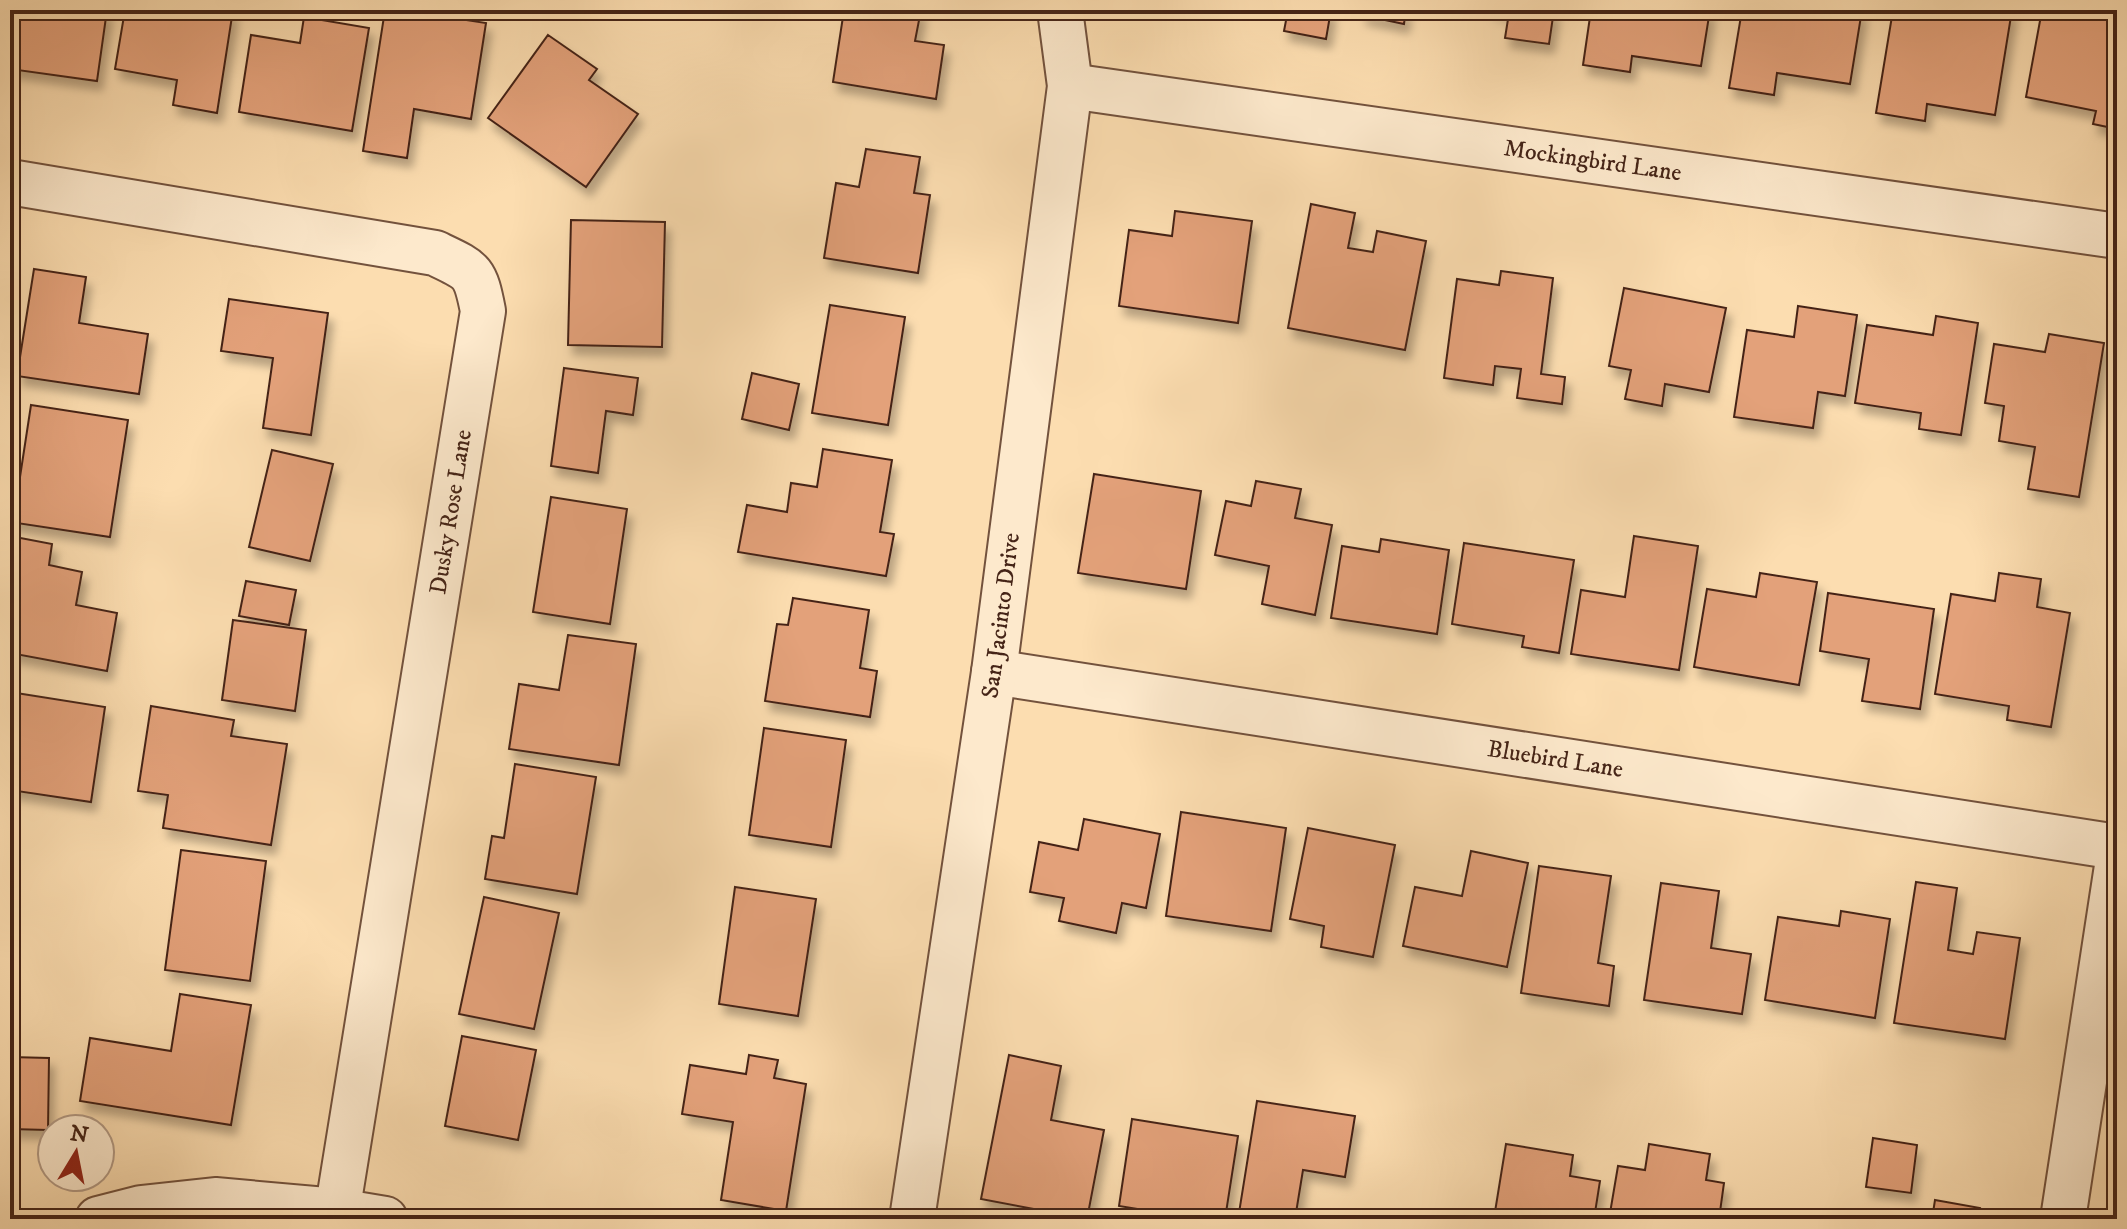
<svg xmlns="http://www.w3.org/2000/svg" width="2127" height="1229" font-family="'IM FELL DW Pica',serif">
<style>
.building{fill:#e3a17a;stroke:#452417;stroke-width:2;filter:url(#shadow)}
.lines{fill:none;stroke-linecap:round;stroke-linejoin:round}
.minor-casing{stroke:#73523d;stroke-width:48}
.minor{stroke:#fde9cc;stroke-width:44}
.labels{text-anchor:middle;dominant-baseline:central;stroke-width:7;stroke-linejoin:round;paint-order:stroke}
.street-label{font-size:24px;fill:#452417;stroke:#fde9cc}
</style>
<defs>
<filter id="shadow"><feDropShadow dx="5" dy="9" stdDeviation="4" flood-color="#0004"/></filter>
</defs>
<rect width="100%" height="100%" fill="#fcddb0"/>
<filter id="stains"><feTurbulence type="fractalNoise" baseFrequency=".0025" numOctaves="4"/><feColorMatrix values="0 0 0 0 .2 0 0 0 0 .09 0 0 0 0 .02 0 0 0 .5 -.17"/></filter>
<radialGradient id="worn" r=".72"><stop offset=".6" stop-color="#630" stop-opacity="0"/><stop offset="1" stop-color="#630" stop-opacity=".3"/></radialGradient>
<!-- building -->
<path class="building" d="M 10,10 L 107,10 L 97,81 L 10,69 Z
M 125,10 L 233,10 L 217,113 L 173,105 L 177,80 L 115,69 Z
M 385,10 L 434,10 L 433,15 L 486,23 L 471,119 L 414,109 L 407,158 L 363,151 Z
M 844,10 L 921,10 L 915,41 L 944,45 L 936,99 L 833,82 Z
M 1288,10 L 1331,10 L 1326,39 L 1284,31 Z
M 1362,10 L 1406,10 L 1404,24 L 1361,15 Z
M 1488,10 L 1554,10 L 1549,44 L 1505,38 L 1509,13 Z
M 1591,10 L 1710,10 L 1701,66 L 1632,56 L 1630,72 L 1583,65 Z
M 1742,10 L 1862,10 L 1850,84 L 1777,73 L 1774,95 L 1729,88 Z
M 1893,10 L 2012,10 L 1995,115 L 1927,104 L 1925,121 L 1876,113 Z
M 2042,10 L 2092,10 L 2117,15 L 2117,129 L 2093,124 L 2096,111 L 2026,97 Z
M 304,17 L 369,28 L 352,131 L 239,112 L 251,35 L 300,43 Z
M 548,35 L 597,69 L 589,80 L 638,114 L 586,187 L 488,118 Z
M 866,149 L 920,157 L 914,193 L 930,195 L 918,273 L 824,258 L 836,183 L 859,187 Z
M 1311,204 L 1355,213 L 1348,248 L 1373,252 L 1377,231 L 1426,241 L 1405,350 L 1288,328 Z
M 1175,211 L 1252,221 L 1238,323 L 1119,306 L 1129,230 L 1172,236 Z
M 571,220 L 665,222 L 662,347 L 568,345 Z
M 34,269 L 86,277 L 79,323 L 148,334 L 139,394 L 17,376 Z
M 1501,271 L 1553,278 L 1541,374 L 1565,377 L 1562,404 L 1517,398 L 1521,369 L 1495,366 L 1493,385 L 1444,378 L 1457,279 L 1499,285 Z
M 1624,288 L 1726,308 L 1709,392 L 1665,384 L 1662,406 L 1625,399 L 1631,370 L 1609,366 Z
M 229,299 L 328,313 L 311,435 L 263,428 L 273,358 L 221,351 Z
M 830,305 L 905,317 L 888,425 L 812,413 Z
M 1798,306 L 1857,315 L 1845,396 L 1818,392 L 1813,428 L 1734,417 L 1747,330 L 1794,337 Z
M 1936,316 L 1978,323 L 1961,435 L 1919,429 L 1921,413 L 1855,403 L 1867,325 L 1933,335 Z
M 2049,334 L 2104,343 L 2079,497 L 2028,489 L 2035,447 L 1999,441 L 2004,406 L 1985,403 L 1994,344 L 2045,352 Z
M 564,368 L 638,378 L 633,415 L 606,411 L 598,473 L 551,466 Z
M 752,373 L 799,384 L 789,430 L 742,419 Z
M 31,405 L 128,420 L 110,537 L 10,522 L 10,475 L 20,477 Z
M 823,449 L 892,460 L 880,532 L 894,534 L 886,576 L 738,552 L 747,505 L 787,512 L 791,483 L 817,487 Z
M 272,450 L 333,464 L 310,561 L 249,547 Z
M 1094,474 L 1201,491 L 1186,589 L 1078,573 Z
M 1256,481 L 1301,489 L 1295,518 L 1332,525 L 1315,615 L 1262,604 L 1269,566 L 1215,555 L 1226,501 L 1251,506 Z
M 551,497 L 627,509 L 610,624 L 533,612 Z
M 10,536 L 52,544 L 49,565 L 82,572 L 76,605 L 117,613 L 107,671 L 10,653 Z
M 1634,536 L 1698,546 L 1679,670 L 1571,654 L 1581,590 L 1625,597 Z
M 1381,539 L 1449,550 L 1437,634 L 1331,618 L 1342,546 L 1379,552 Z
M 1464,543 L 1574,560 L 1559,653 L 1522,647 L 1524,636 L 1452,624 Z
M 1760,573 L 1817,582 L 1799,685 L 1694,667 L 1707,589 L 1756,597 Z
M 1999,573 L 2041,579 L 2037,607 L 2070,613 L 2051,727 L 2007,720 L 2009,706 L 1935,694 L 1951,594 L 1995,601 Z
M 246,581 L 296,590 L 289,625 L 239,616 Z
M 1828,593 L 1934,609 L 1920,709 L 1862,701 L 1869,659 L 1820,651 Z
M 793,598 L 869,610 L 860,668 L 877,671 L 870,717 L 765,701 L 777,624 L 788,625 Z
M 233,620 L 306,630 L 295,711 L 222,700 Z
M 568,635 L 636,644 L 619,765 L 509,749 L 519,684 L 559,690 Z
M 10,692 L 105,707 L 91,802 L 10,790 Z
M 151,706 L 234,720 L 231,736 L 287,744 L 271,845 L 163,828 L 168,795 L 138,791 Z
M 764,728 L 846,740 L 831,847 L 749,835 Z
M 515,764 L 596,777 L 577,894 L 485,879 L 492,836 L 504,838 Z
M 1181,812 L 1286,828 L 1271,931 L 1166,916 Z
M 1084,819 L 1160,834 L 1146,908 L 1122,903 L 1116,933 L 1059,921 L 1064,898 L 1030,892 L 1039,842 L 1078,850 Z
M 1308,828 L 1395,845 L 1373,957 L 1321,947 L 1324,926 L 1290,919 Z
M 181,850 L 266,861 L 250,981 L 165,970 Z
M 1471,851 L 1528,863 L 1507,967 L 1403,946 L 1415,887 L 1462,896 Z
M 1539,866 L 1611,876 L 1598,963 L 1614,966 L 1609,1006 L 1521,993 Z
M 1916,882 L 1957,888 L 1948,950 L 1973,954 L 1977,932 L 2020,938 L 2005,1039 L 1894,1023 Z
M 1661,883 L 1719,891 L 1711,948 L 1751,954 L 1742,1014 L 1644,1000 Z
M 735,887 L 816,899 L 798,1016 L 719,1004 Z
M 484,897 L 559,913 L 534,1029 L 459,1014 Z
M 1841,911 L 1890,919 L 1875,1018 L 1765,1000 L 1778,917 L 1839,926 Z
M 180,994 L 251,1005 L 231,1125 L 80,1101 L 90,1038 L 171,1051 Z
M 462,1036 L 536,1050 L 518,1140 L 445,1126 Z
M 749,1055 L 778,1060 L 774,1078 L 806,1084 L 786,1211 L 721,1200 L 733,1122 L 682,1114 L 690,1065 L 746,1074 Z
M 1009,1055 L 1061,1066 L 1051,1120 L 1104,1130 L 1087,1219 L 981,1199 Z
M 10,1057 L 49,1058 L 48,1130 L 10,1129 Z
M 1257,1101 L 1355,1116 L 1345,1177 L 1303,1170 L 1295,1219 L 1238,1219 Z
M 1132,1119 L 1238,1136 L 1225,1219 L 1180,1219 L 1181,1216 L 1119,1206 Z
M 1873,1138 L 1917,1145 L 1911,1193 L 1866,1187 Z
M 1506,1144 L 1573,1155 L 1570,1176 L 1600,1181 L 1594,1219 L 1494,1218 Z
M 1649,1144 L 1710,1154 L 1706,1180 L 1724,1183 L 1719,1219 L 1609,1219 L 1618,1166 L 1645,1170 Z
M 1935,1200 L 1980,1208 L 1978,1219 L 1932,1219 Z"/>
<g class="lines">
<defs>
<g id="minor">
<path id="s1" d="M 1070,86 L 2117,236"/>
<path d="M 10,182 L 435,253 C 473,271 475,270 483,311 L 336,1219"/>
<path id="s2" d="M 994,672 L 2117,847"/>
<path d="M 98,1219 L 141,1208 L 215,1200 L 337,1211 L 385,1219"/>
<path id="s3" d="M 912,1219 L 994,672 L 1070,86 L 1060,10"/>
<path d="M 2063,1219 L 2117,866"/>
</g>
</defs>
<!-- minor casing -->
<use href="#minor" class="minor-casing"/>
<!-- minor -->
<use href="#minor" class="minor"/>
</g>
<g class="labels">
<!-- street labels -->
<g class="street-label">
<text stroke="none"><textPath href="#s1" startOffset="528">Mockingbird Lane</textPath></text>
<text transform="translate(451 512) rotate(-81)">Dusky Rose Lane</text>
<text stroke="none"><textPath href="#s3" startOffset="610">San Jacinto Drive</textPath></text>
<text stroke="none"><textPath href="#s2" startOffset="568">Bluebird Lane</textPath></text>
</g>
</g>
<!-- margin -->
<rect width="2127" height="1229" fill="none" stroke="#fcddb0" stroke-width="40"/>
<rect x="12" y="12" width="2103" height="1205" fill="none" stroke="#452417" stroke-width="4"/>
<rect x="20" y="20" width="2087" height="1189" fill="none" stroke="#452417" stroke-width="2"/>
<!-- north arrow -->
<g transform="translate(76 1153) rotate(10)"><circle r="38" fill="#fde9cc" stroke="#b39a84" stroke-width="2"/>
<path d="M0-6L14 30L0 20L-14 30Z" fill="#8f2418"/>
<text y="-12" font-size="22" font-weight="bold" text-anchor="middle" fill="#452417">N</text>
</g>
<rect width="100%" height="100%" filter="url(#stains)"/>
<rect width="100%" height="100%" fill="url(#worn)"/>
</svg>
